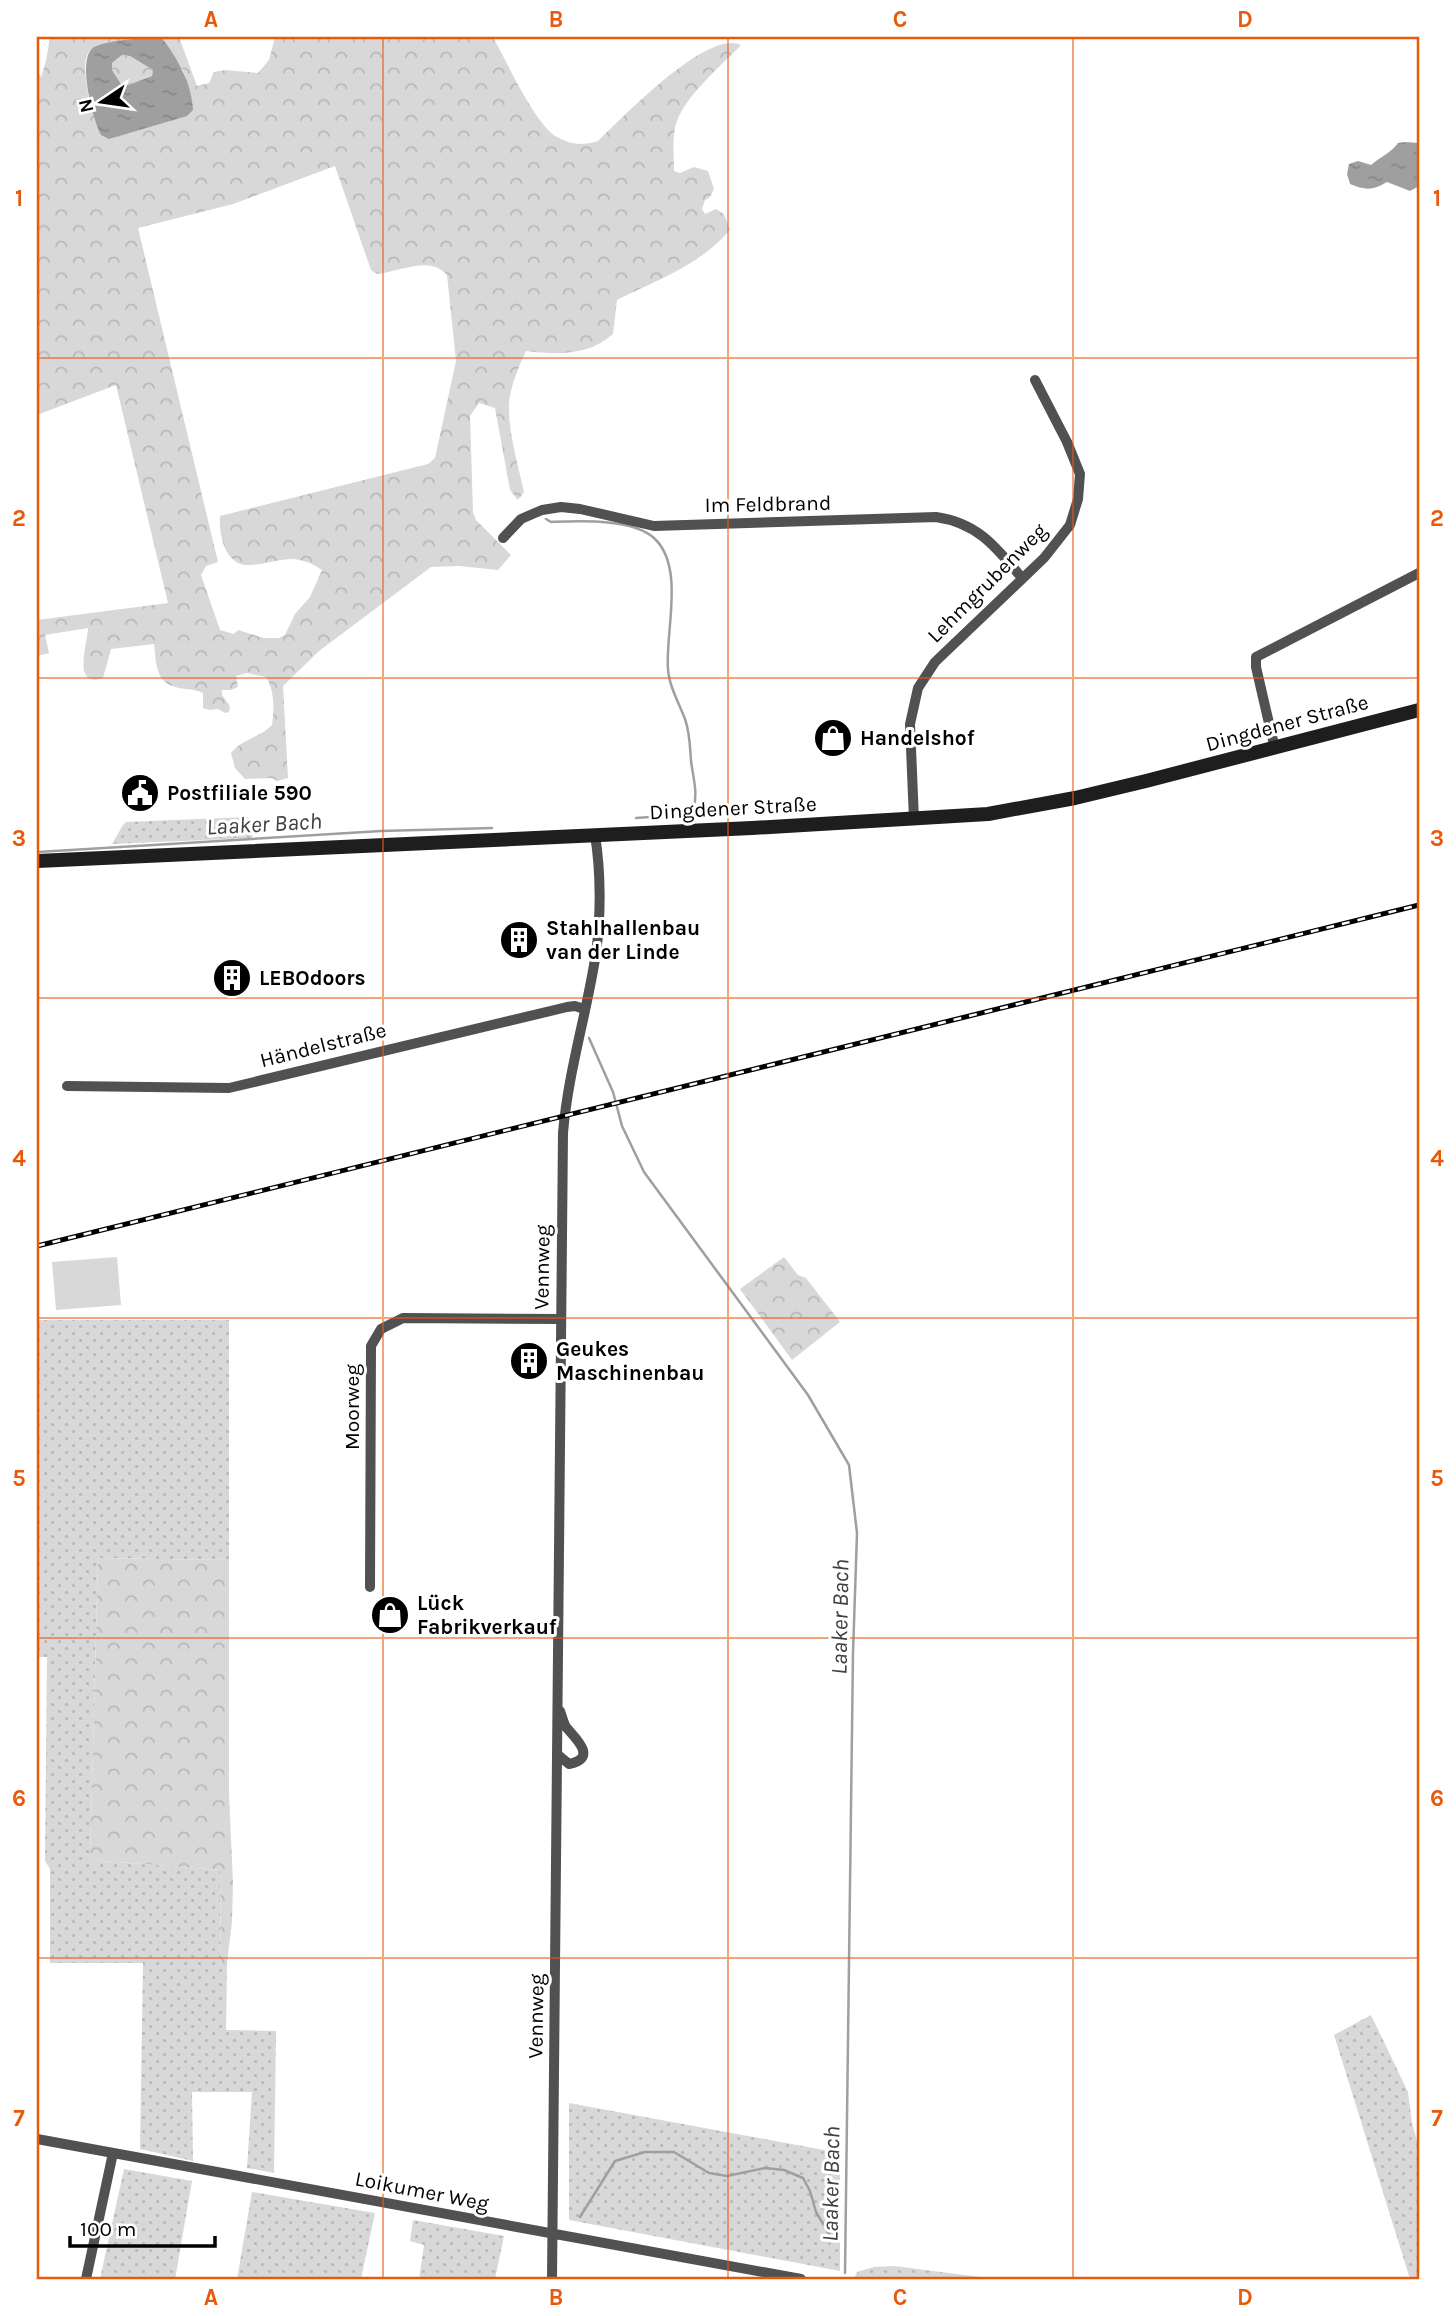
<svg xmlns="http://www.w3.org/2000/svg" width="1456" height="2316" font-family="Karla,sans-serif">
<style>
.grass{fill:url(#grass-dots)}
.forest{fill:url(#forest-crowns);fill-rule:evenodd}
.green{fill:#d8d8d8}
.water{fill:url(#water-ripples);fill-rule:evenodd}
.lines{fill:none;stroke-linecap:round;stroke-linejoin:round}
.stream{stroke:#9f9f9f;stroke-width:2.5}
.minor{stroke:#515151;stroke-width:10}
.secondary{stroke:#1e1e1e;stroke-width:14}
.rail-casing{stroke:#000;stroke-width:5}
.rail{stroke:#fff;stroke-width:2.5;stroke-dasharray:8;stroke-linecap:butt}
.grid{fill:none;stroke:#e8590c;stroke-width:2;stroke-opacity:0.55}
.labels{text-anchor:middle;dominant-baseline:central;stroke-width:6;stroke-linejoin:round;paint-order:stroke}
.street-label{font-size:21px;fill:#000;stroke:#fff}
.poi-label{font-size:21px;font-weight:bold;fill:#000;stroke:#fff;text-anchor:start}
.water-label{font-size:23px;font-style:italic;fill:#404040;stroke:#fff}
.neatline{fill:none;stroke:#e8590c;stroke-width:2.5}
.grid-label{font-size:23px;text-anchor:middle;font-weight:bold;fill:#e8590c}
</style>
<defs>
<pattern id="grass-dots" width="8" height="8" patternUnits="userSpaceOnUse" patternTransform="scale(1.75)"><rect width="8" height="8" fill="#d8d8d8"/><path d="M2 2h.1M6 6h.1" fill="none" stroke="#b8b8b8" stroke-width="1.8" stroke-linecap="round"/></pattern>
<pattern id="forest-crowns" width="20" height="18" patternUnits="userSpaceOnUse" patternTransform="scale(1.75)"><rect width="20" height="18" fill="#d8d8d8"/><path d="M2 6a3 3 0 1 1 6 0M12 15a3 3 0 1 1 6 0" fill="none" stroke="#b8b8b8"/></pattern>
<pattern id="water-ripples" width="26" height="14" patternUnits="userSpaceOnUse" patternTransform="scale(1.75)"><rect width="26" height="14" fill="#9f9f9f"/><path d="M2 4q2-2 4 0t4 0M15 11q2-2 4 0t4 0" fill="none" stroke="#878787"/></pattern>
</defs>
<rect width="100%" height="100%" fill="#fff"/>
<!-- grass -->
<path class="grass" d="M 248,817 L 253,838 L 112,844 L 123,825 L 126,822 Z
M 37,1320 L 229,1320 L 229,1560 L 98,1558 L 90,1860 L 220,1870 L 221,1963 L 227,1964 L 226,2030 L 276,2031 L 274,2173 L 247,2168 L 252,2092 L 192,2092 L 193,2161 L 140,2149 L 143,1963 L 50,1963 L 50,1869 L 45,1861 L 47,1657 L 37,1657 Z
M 1371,2015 L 1408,2092 L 1412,2123 L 1419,2148 L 1419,2279 L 1410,2279 L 1334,2035 Z
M 569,2103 L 840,2153 L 840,2271 L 569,2220 Z
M 124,2169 L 192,2181 L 175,2279 L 100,2279 Z
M 252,2192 L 375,2213 L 361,2279 L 237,2279 Z
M 413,2220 L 504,2236 L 495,2279 L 419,2279 L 424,2245 L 410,2241 Z
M 894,2266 L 996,2279 L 854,2279 L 857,2272 L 874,2267 Z"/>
<!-- forest -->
<path class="forest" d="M 50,37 L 148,37 C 136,39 95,42 89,51 C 81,63 88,88 89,101 L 192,101 L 183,70 L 162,38 L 157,37 L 179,37 L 197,86 L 209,83 L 214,72 L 225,70 L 258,73 L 269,60 L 275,37 L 493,37 C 506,60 535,125 557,137 C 571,145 583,146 598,141 C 622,118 708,28 741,45 C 720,67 693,89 679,116 C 671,132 674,154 674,171 L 680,173 L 694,167 L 708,171 L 714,189 L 710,197 L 705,200 L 702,209 L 705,214 L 716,209 L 724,214 L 730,230 C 700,265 657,280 617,300 L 613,334 C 588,356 557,355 526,351 C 519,366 510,387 509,404 C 508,433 518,464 524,492 L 518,500 L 510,490 L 495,408 L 479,403 L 470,416 L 473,512 L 476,520 L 511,555 L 498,570 L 459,566 L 431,567 L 319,651 L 283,686 L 288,778 L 277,781 L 272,778 L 245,779 L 235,768 L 231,753 C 242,739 259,738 272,725 C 274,710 275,691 266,677 L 247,673 L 236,676 L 238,687 L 231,690 L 222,690 L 222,695 L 230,706 L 229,712 L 225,713 L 218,709 L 210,710 L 203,708 L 203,693 C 193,688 185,690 175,687 C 155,682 156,660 154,644 L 111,649 L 103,678 C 71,689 88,642 88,628 L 45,635 L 49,653 L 37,656 L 37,620 L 168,603 L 116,385 L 37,415 L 37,71 L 41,77 L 46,61 ZM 335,166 L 371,270 L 377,274 C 400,272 429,255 447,275 L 456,361 L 435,458 L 428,464 L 220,516 C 219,536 225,567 251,565 C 264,564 277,560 290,559 C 302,559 312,563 322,570 L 310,597 L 295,614 L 285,635 L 279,638 L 264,638 L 238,630 L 234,634 L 220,630 L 201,575 L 206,566 L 218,562 L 138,228 L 233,204 Z
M 122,55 L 130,56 L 153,70 L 152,76 L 128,85 L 121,84 L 112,70 L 112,63 Z
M 784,1257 L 798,1275 L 806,1278 L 840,1322 L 792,1360 L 740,1289 Z
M 98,1558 L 229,1560 L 229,1794 L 233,1883 L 232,1921 L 227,1964 L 221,1964 L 220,1870 L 90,1860 Z"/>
<!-- green -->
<path class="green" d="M 117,1257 L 121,1305 L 56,1310 L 52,1262 Z"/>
<!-- water -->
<path class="water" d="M 148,37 L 162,38 C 178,59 192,84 193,110 L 187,116 L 109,139 L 101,135 C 93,120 76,57 94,47 C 106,41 133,39 148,37 ZM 122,55 L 130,56 L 153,70 L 152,76 L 128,85 L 121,84 L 112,70 L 112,63 Z
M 1405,142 L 1419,143 L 1419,186 L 1410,191 L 1387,182 C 1372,191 1365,190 1350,184 L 1347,174 L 1349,164 L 1358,161 L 1371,165 C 1380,157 1391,153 1398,143 Z"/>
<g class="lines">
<!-- stream -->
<path class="stream" d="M 546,519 L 551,522 C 579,521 634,518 655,539 C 685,568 665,633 668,669 C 669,686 679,703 685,719 C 690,733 690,747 691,761 C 694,783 698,791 693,814 L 636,818
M 38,852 L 381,831 L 492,828
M 589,1038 L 613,1092 L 622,1126 L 644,1172 L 808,1395 L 849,1465 L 857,1533 L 853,1653 L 845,2273
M 580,2217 L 615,2161 L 645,2152 L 674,2152 L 709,2173 L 727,2176 L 765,2168 L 784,2170 L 803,2178 L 810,2191 L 816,2212 L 831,2237"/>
<!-- minor -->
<path class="minor" d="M 503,538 L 521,519 L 542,510 L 561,507 L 580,509 L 654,526 L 936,517 C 978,523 996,547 1022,578
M 1275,749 L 1256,667 L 1256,657 L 1419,573
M 914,820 L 910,724 L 918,688 L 935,662 L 1044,558 L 1070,525 L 1078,499 L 1080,474 L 1067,442 L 1035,380
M 67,1086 L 229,1088 L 567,1007 L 575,1006 L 584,1009
M 370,1587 L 371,1346 L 381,1329 L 403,1318 L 561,1319
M 557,1754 L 569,1764 C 599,1758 574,1737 566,1727 C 563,1722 562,1716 560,1711
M 37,2139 L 801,2279
M 86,2279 L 113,2153
M 552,2279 L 563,1133 C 568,1072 587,1013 596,953 C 601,916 601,872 595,835"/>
<!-- secondary -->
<path class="secondary" d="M 37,861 L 752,828 L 988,814 L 1075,798 L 1146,781 L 1419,710"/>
<defs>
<path id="rail" d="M 37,1246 L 1419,905"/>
</defs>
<!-- rail casing -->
<use href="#rail" class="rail-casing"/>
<!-- rail -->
<use href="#rail" class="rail"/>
</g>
<!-- grid -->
<path class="grid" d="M 383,37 L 383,2279M 728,37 L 728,2279M 1073,37 L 1073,2279M 37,358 L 1419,358M 37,678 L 1419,678M 37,998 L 1419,998M 37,1318 L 1419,1318M 37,1638 L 1419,1638M 37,1958 L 1419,1958"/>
<!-- icons -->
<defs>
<symbol id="shop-disc" viewBox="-11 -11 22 22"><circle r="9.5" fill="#000" stroke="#fff"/><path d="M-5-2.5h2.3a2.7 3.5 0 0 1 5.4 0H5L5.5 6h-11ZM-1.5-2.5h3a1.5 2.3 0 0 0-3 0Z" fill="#fff"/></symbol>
<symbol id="civic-disc" viewBox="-11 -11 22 22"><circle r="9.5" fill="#000" stroke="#fff"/><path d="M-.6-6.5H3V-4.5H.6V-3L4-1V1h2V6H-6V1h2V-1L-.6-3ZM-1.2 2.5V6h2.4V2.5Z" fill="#fff"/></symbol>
<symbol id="building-disc" viewBox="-11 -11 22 22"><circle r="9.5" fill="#000" stroke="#fff"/><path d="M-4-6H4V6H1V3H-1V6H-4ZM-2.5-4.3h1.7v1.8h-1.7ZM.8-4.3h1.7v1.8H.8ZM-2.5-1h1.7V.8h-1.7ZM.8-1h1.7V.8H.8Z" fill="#fff"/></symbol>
</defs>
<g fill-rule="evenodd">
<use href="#shop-disc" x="811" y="716" width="44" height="44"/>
<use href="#civic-disc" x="118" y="771" width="44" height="44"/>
<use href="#building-disc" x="497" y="918" width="44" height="44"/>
<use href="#building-disc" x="210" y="956" width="44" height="44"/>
<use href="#building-disc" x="507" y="1339" width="44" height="44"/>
<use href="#shop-disc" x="368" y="1593" width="44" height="44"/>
</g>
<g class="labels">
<!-- street labels -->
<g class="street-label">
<text transform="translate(768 504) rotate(-1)">Im Feldbrand</text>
<text transform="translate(987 583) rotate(-45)">Lehmgrubenweg</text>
<text transform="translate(1287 723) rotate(-15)">Dingdener Straße</text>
<text transform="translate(733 808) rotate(-3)">Dingdener Straße</text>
<text transform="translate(323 1045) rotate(-14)">Händelstraße</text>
<text transform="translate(542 1267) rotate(-89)">Vennweg</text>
<text transform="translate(352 1407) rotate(-90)">Moorweg</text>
<text transform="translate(536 2016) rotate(-89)">Vennweg</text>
<text transform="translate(422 2191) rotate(11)">Loikumer Weg</text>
</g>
<!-- poi labels -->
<g class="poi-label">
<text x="860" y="738">Handelshof</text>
<text x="167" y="793">Postfiliale 590</text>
<text x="546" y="928">Stahlhallenbau<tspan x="546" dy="24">van der Linde</tspan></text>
<text x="259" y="978">LEBOdoors</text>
<text x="556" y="1349">Geukes<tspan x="556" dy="24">Maschinenbau</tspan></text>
<text x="417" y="1603">Lück<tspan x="417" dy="24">Fabrikverkauf</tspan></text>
</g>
<!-- water labels -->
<g class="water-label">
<text transform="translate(264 824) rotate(-3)">Laaker Bach</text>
<text transform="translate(840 1617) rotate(-89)">Laaker Bach</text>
<text transform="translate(831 2184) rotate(-89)">Laaker Bach</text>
</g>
</g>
<!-- border -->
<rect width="1456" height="2316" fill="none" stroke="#ffffff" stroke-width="77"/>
<!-- north arrow -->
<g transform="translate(102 102) rotate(257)" stroke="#ffffff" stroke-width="5" paint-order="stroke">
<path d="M0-5L12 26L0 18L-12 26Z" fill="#000000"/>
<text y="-10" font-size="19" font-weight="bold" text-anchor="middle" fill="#000000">N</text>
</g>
<!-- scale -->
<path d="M70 2236v10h145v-10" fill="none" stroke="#000000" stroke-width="3.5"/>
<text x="80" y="2236" font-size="21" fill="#000000" stroke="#ffffff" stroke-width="5" paint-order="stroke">100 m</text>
<rect x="38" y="38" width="1380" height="2240" class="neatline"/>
<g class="grid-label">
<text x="211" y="27">A</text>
<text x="556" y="27">B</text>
<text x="900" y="27">C</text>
<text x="1245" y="27">D</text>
<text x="19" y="206">1</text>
<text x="1437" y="206">1</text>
<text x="19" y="526">2</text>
<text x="1437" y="526">2</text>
<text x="19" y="846">3</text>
<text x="1437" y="846">3</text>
<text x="19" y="1166">4</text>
<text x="1437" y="1166">4</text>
<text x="19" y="1486">5</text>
<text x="1437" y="1486">5</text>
<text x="19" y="1806">6</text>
<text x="1437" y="1806">6</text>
<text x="19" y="2126">7</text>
<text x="1437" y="2126">7</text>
<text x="211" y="2305">A</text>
<text x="556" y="2305">B</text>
<text x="900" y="2305">C</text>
<text x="1245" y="2305">D</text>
</g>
</svg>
